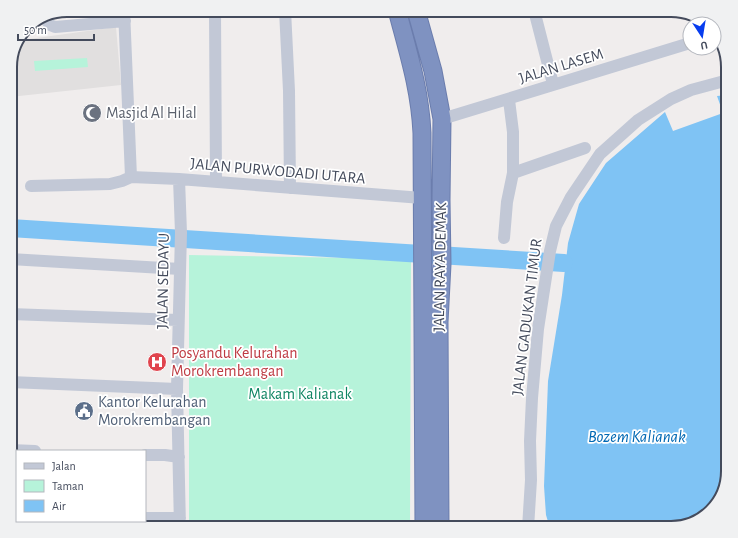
<svg xmlns="http://www.w3.org/2000/svg" width="738" height="538" font-family="'Alegreya Sans',sans-serif">
<style>
.education{fill:#e1dfdf}
.green{fill:#b6f3da}
.water{fill:#7fc3f4}
.lines{fill:none;stroke-linecap:round;stroke-linejoin:round}
.river{stroke:#7fc3f4;stroke-width:18}
.highway-casing{stroke:#6b7dad;stroke-width:19}
.minor{stroke:#c2c8d6;stroke-width:12}
.highway{stroke:#7f92c1;stroke-width:17}
.labels{text-anchor:middle;dominant-baseline:central;stroke-width:3.5;stroke-linejoin:round;paint-order:stroke}
.street-label{font-size:16px;fill:#444b5c;stroke:#fff}
.worship-label{font-size:16px;fill:#5b616d;stroke:#fff;text-anchor:start}
.health-label{font-size:16px;fill:#be3a42;stroke:#fff;text-anchor:start}
.park-label{font-size:16px;fill:#0e8462;stroke:#fff}
.service-label{font-size:16px;fill:#4e5e75;stroke:#fff;text-anchor:start}
.water-label{font-size:17px;font-style:italic;fill:#0068b3;stroke:#fff}
.rim{fill:none;stroke:#444b5c;stroke-width:2}
</style>
<rect width="100%" height="100%" fill="#f0eded"/>
<!-- education -->
<path class="education" d="M 116,27 L 121,85 L 10,97 L 10,63 L 22,40 Z"/>
<!-- green -->
<path class="green" d="M 87,58 L 88,67 L 35,71 L 34,61 Z
M 189,255 L 411,259 L 410,528 L 189,528 Z"/>
<!-- water -->
<path class="water" d="M 728,95 L 728,471 L 716,505 L 696,522 L 671,528 L 550,528 L 546,515 L 544,486 L 548,381 L 562,295 L 568,243 L 579,204 L 606,163 L 665,112 L 673,131 L 723,113 L 717,96 Z"/>
<g class="lines">
<!-- river -->
<path class="river" d="M 10,228 L 564,263"/>
<defs>
<path id="highway" d="M 397,10 C 408,52 420,89 422,133 L 424,528
M 416,10 L 433,71 L 442,119 L 441,200 L 442,264 L 439,322 L 440,528"/>
</defs>
<!-- highway casing -->
<use href="#highway" class="highway-casing"/>
<!-- minor -->
<path class="minor" d="M 124,10 L 131,177
M 215,10 L 216,182
M 285,10 L 289,91 L 290,188
M 534,10 L 553,84
M 45,18 L 50,25 L 55,27 L 125,21
M 714,36 L 716,35
M 442,119 L 690,43
M 513,173 L 585,148
M 179,179 L 181,233 L 177,389 L 180,528
M 31,186 L 110,184 L 122,181 L 131,177 L 179,179 L 422,198
M 504,238 L 507,202 L 513,173 L 513,132 L 509,100
M 10,259 L 180,269
M 10,314 L 178,320
M 10,382 L 177,389
M 10,450 L 35,451
M 145,455 L 165,455 L 179,457
M 145,518 L 180,518
M 528,528 L 531,480 L 530,441 L 532,398 L 538,329 L 550,251 L 556,226 L 571,197 L 600,154 L 638,120 L 671,99 L 691,90 L 728,80"/>
<!-- highway -->
<use href="#highway" class="highway"/>
</g>
<!-- icons -->
<defs>
<symbol id="mosque-disc" viewBox="-11 -11 22 22"><circle r="9.5" fill="#6b7280" stroke="#fff"/><path d="M3.5-4.9A6 6 0 1 0 3.5 4.9A5 5 0 1 1 3.5-4.9Z" fill="#fff"/></symbol>
<symbol id="hospital-disc" viewBox="-11 -11 22 22"><circle r="9.5" fill="#e0444e" stroke="#fff"/><path d="M-5-5h3v3.5h4V-5h3V5h-3V1.5h-4V5h-3Z" fill="#fff"/></symbol>
<symbol id="civic-disc" viewBox="-11 -11 22 22"><circle r="9.5" fill="#5c6f8a" stroke="#fff"/><path d="M-.6-6.5H3V-4.5H.6V-3L4-1V1h2V6H-6V1h2V-1L-.6-3ZM-1.2 2.5V6h2.4V2.5Z" fill="#fff"/></symbol>
</defs>
<g fill-rule="evenodd">
<use href="#mosque-disc" x="81" y="102" width="22" height="22"/>
<use href="#hospital-disc" x="146" y="351" width="22" height="22"/>
<use href="#civic-disc" x="73" y="400" width="22" height="22"/>
</g>
<g class="labels">
<!-- street labels -->
<g class="street-label">
<text transform="translate(561 66) rotate(-17)">JALAN LASEM</text>
<text transform="translate(278 171) rotate(5)">JALAN PURWODADI UTARA</text>
<text transform="translate(440 267) rotate(-89)">JALAN RAYA DEMAK</text>
<text transform="translate(163 281) rotate(-89)">JALAN SEDAYU</text>
<text transform="translate(527 317) rotate(-83)">JALAN GADUKAN TIMUR</text>
</g>
<!-- worship labels -->
<g class="worship-label">
<text x="106" y="113">Masjid Al Hilal</text>
</g>
<!-- health labels -->
<g class="health-label">
<text x="171" y="353">Posyandu Kelurahan<tspan x="171" dy="18">Morokrembangan</tspan></text>
</g>
<!-- park labels -->
<g class="park-label">
<text x="300" y="394">Makam Kalianak</text>
</g>
<!-- service labels -->
<g class="service-label">
<text x="98" y="402">Kantor Kelurahan<tspan x="98" dy="18">Morokrembangan</tspan></text>
</g>
<!-- water labels -->
<g class="water-label">
<text x="637" y="436">Bozem Kalianak</text>
</g>
</g>
<!-- crop -->
<path d="M0 0H738V538H0ZM67 17H671A50 50 0 0 1 721 67V471A50 50 0 0 1 671 521H67A50 50 0 0 1 17 471V67A50 50 0 0 1 67 17Z" fill="#f0f1f2" fill-rule="evenodd"/>
<path class="rim" d="M67 17H671A50 50 0 0 1 721 67V471A50 50 0 0 1 671 521H67A50 50 0 0 1 17 471V67A50 50 0 0 1 67 17Z"/>
<!-- legend -->
<rect x="16" y="450" width="130" height="72" fill="#ffffff" stroke="#b4b7be"/>
<rect x="24" y="463" width="20" height="6" fill="#c2c8d6" stroke="#b4b7be"/>
<text x="52" y="470" font-size="12" fill="#444b5c">Jalan</text>
<rect x="24" y="480" width="20" height="12" fill="#b6f3da" stroke="#b4b7be"/>
<text x="52" y="490" font-size="12" fill="#444b5c">Taman</text>
<rect x="24" y="500" width="20" height="12" fill="#7fc3f4" stroke="#b4b7be"/>
<text x="52" y="510" font-size="12" fill="#444b5c">Air</text>
<!-- north arrow -->
<g transform="translate(702 36) rotate(168)"><circle r="19" fill="#ffffff" stroke="#b4b7be"/>
<path d="M0-3L7 15L0 10L-7 15Z" fill="#073def"/>
<text y="-6" font-size="11" font-weight="bold" text-anchor="middle" fill="#444b5c">U</text>
</g>
<!-- scale -->
<path d="M18 34v6h76v-6" fill="none" stroke="#444b5c" stroke-width="2"/>
<text x="24" y="34" font-size="12" fill="#444b5c" stroke="#ffffff" stroke-width="3" paint-order="stroke">50 m</text>
</svg>
